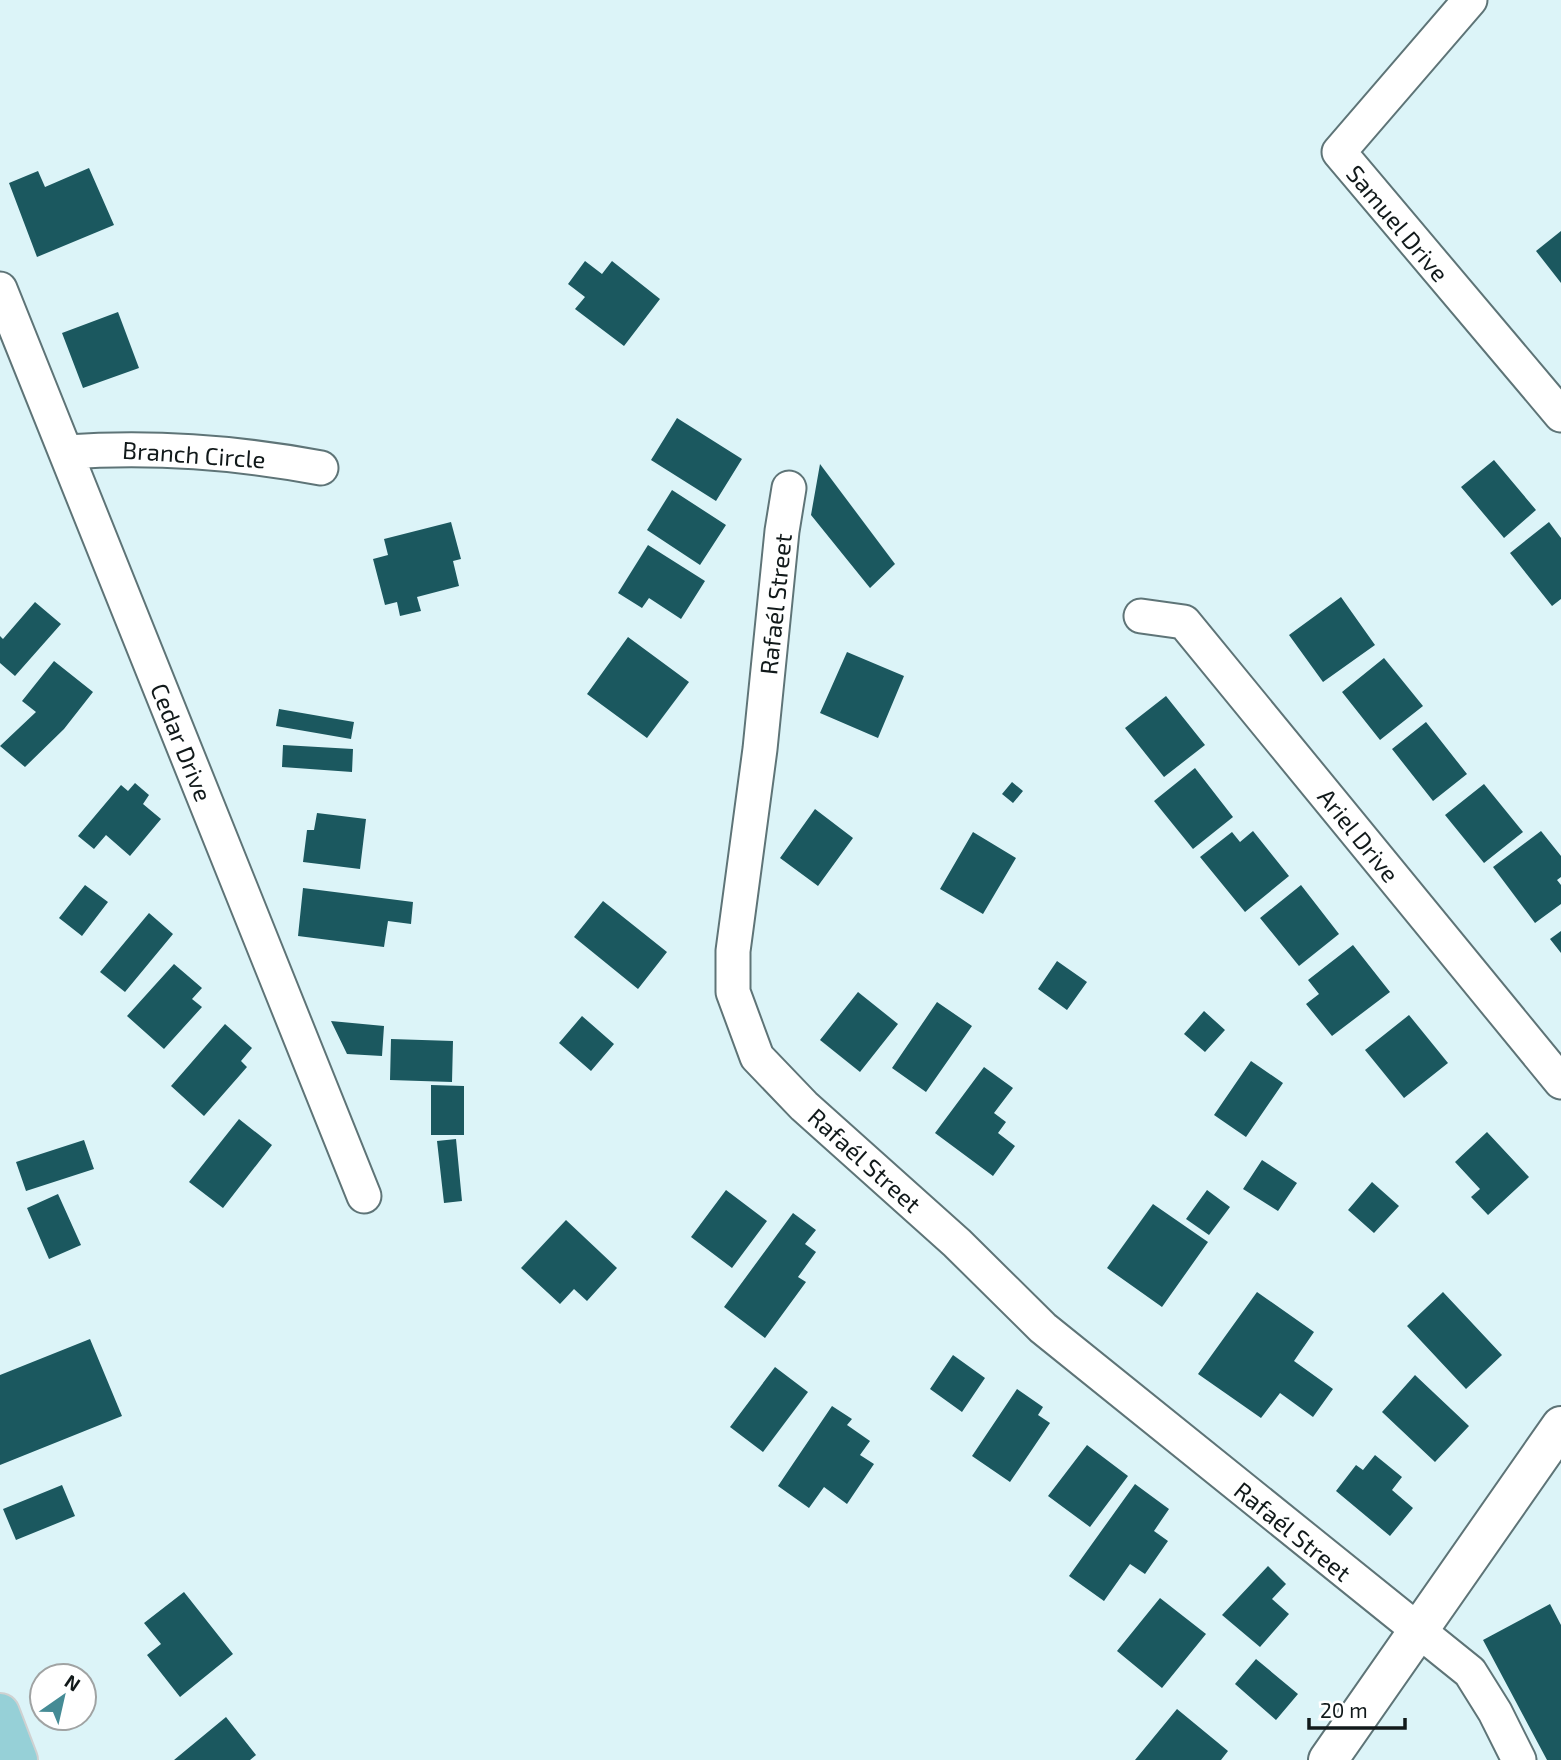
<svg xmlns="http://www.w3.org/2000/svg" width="1561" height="1760" font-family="'Exo 2',sans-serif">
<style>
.building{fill:#1b585f}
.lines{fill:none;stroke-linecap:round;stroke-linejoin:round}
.street-casing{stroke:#5e7477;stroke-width:37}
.secondary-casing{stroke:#5e7477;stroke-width:42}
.primary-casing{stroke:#cfd1d1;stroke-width:42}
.street{stroke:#fff;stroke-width:33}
.secondary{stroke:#fff;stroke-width:38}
.primary{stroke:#96d0d7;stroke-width:38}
.labels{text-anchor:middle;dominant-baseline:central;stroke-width:7;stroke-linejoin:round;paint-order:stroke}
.street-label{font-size:24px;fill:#11191a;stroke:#fff}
</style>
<rect width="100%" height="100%" fill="#dcf4f8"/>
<!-- building -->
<path class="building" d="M 89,168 L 114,225 L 37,257 L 9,183 L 38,171 L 45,187 Z
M 1561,231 L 1561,283 L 1536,251 Z
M 585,261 L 602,274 L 612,261 L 660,299 L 624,346 L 575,309 L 585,297 L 568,284 Z
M 118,312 L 139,368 L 83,388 L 62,333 Z
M 677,418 L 742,459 L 716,501 L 651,460 Z
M 1494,460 L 1536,510 L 1504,538 L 1461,487 Z
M 820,464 L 895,564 L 870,588 L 811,515 Z
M 672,490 L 726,525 L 700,565 L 647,530 Z
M 451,522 L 461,559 L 453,561 L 459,586 L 417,597 L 421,611 L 400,616 L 397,602 L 385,605 L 373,559 L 388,555 L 384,539 Z
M 1549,522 L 1561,538 L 1561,599 L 1552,606 L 1510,553 Z
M 648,545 L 705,581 L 681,619 L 649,598 L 642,608 L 618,593 Z
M 1341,597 L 1375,645 L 1323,682 L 1289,635 Z
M 35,602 L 61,624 L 15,676 L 0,663 L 0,636 L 3,639 Z
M 628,637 L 689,682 L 647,738 L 587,694 Z
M 847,652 L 904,676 L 878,738 L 820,713 Z
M 1384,658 L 1423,706 L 1380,740 L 1342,692 Z
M 54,661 L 93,692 L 64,729 L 25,767 L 0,746 L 36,712 L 22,701 Z
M 1166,696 L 1205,745 L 1164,777 L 1125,728 Z
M 279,709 L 354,722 L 351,739 L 276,726 Z
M 1426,722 L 1467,774 L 1433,801 L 1392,749 Z
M 283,745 L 353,749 L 352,772 L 282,767 Z
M 1195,768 L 1233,817 L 1193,849 L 1154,801 Z
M 1012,782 L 1023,791 L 1013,803 L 1002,794 Z
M 135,783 L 149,795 L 143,804 L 161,819 L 130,856 L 106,835 L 94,849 L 78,836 L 121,785 L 128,791 Z
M 1484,784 L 1523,832 L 1484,863 L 1445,815 Z
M 815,809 L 853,838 L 818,886 L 780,858 Z
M 317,813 L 366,819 L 360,869 L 303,862 L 307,830 L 314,830 Z
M 1253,831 L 1289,876 L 1245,912 L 1200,857 L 1232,832 L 1240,842 Z
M 1541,831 L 1561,856 L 1561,877 L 1557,880 L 1561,885 L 1561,904 L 1535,923 L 1493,867 Z
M 973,832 L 1016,858 L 983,914 L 940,889 Z
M 85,885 L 108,902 L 82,936 L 59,918 Z
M 1301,885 L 1339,934 L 1299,966 L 1260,918 Z
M 303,888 L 413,902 L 411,924 L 388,921 L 384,947 L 298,936 Z
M 603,901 L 667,952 L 638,989 L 574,937 Z
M 149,913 L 173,934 L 125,992 L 100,972 Z
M 1561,931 L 1561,953 L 1550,939 Z
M 1353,945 L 1390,992 L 1332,1036 L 1306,1004 L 1319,994 L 1308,980 Z
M 1057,961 L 1087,982 L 1067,1010 L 1038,989 Z
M 174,964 L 202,988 L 192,999 L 202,1007 L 164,1049 L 127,1016 Z
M 858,992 L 898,1024 L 860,1072 L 820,1040 Z
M 937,1002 L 972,1026 L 926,1092 L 892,1068 Z
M 1204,1011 L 1225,1030 L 1205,1052 L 1184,1034 Z
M 1409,1015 L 1448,1063 L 1404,1098 L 1365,1050 Z
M 582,1016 L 614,1044 L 591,1071 L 559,1043 Z
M 331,1021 L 384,1026 L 382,1056 L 347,1054 Z
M 225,1024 L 252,1048 L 241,1061 L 247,1067 L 204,1116 L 171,1086 Z
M 391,1039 L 453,1041 L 452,1082 L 390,1080 Z
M 1251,1061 L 1283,1083 L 1246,1137 L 1214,1115 Z
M 984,1067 L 1013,1088 L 994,1113 L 1006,1122 L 998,1133 L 1015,1146 L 993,1176 L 935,1133 Z
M 431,1085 L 464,1086 L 464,1135 L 431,1135 Z
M 239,1119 L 272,1145 L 223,1208 L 189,1182 Z
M 1487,1132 L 1529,1177 L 1488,1215 L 1471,1197 L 1480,1189 L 1455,1162 Z
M 456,1139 L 462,1201 L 444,1203 L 437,1141 Z
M 84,1140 L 94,1169 L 26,1191 L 16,1162 Z
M 1262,1160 L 1297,1183 L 1278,1211 L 1243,1189 Z
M 1372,1182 L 1399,1206 L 1374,1233 L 1348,1210 Z
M 726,1190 L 767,1221 L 732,1268 L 691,1237 Z
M 1207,1190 L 1230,1207 L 1209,1235 L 1186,1219 Z
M 58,1194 L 81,1245 L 49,1259 L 27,1208 Z
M 1153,1204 L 1208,1242 L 1162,1307 L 1107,1268 Z
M 793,1213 L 816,1230 L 805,1244 L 816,1252 L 798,1277 L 806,1282 L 765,1338 L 724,1307 Z
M 566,1220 L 617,1268 L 587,1301 L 574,1289 L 560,1304 L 521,1268 Z
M 1257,1292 L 1314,1332 L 1294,1361 L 1333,1389 L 1313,1417 L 1280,1393 L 1261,1418 L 1198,1374 Z
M 1443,1292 L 1502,1355 L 1466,1389 L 1407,1326 Z
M 90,1339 L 122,1416 L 0,1465 L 0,1375 Z
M 953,1355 L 985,1378 L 962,1412 L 930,1389 Z
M 775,1367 L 808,1392 L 763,1452 L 730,1427 Z
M 1415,1375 L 1469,1426 L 1435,1462 L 1382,1412 Z
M 1017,1389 L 1043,1407 L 1038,1415 L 1050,1423 L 1010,1482 L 972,1456 Z
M 832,1406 L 852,1419 L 847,1425 L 870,1441 L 860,1455 L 874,1464 L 847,1504 L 824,1487 L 809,1508 L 778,1486 Z
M 1087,1445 L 1128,1476 L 1090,1527 L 1048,1496 Z
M 1375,1455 L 1402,1477 L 1392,1490 L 1413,1508 L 1390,1536 L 1336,1491 L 1356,1465 L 1363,1470 Z
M 1135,1484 L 1169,1509 L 1154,1531 L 1168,1541 L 1145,1574 L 1130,1564 L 1104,1601 L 1069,1576 Z
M 62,1485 L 75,1516 L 16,1540 L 3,1509 Z
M 1268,1566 L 1286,1584 L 1272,1599 L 1289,1614 L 1260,1647 L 1222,1615 Z
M 184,1592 L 233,1654 L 180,1697 L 147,1655 L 161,1644 L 144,1623 Z
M 1160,1598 L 1206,1634 L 1162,1688 L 1117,1651 Z
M 1550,1604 L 1561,1625 L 1561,1760 L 1547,1760 L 1483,1640 Z
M 1256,1659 L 1298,1694 L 1276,1720 L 1235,1684 Z
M 1177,1709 L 1228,1751 L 1221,1760 L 1135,1760 Z
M 226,1717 L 256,1755 L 250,1760 L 174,1760 Z"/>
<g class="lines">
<defs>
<path id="street" d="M 1470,0 L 1339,152 L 1561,415
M 0,289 L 364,1196
M 67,452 C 153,446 236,452 321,468
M 789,488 L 782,531 L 760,749 L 733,951 L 733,992 L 757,1057 L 804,1106 L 957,1243 L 1043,1328 L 1470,1672 L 1495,1712 L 1519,1760
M 1141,616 L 1184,622 L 1561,1082"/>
<path id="secondary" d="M 1328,1760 L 1561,1426"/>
<path id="primary" d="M 0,1713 L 18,1760"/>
</defs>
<!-- street casing -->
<use href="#street" class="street-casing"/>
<!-- secondary casing -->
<use href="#secondary" class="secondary-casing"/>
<!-- primary casing -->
<use href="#primary" class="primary-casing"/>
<!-- street -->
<use href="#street" class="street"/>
<!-- secondary -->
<use href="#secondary" class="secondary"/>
<!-- primary -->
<use href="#primary" class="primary"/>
</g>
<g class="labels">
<!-- street labels -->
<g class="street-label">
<text transform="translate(1398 223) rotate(50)">Samuel Drive</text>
<text transform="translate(194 454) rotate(4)">Branch Circle</text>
<text transform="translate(775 604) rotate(-84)">Rafaél Street</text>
<text transform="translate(182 742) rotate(68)">Cedar Drive</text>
<text transform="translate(1359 835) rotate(51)">Ariel Drive</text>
<text transform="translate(865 1160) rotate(42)">Rafaél Street</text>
<text transform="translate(1293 1531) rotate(39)">Rafaél Street</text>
</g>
</g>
<!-- north arrow -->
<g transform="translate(63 1697) rotate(34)"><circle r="33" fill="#ffffff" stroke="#a0a3a3" stroke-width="2"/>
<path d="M0-5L12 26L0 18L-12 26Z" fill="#458b95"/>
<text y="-10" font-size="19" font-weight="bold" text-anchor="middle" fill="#11191a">N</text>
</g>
<!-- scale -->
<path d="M1309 1718v10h96v-10" fill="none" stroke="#11191a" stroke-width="3.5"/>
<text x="1320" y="1718" font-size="21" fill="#11191a" stroke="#ffffff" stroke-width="5" paint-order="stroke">20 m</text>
</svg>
